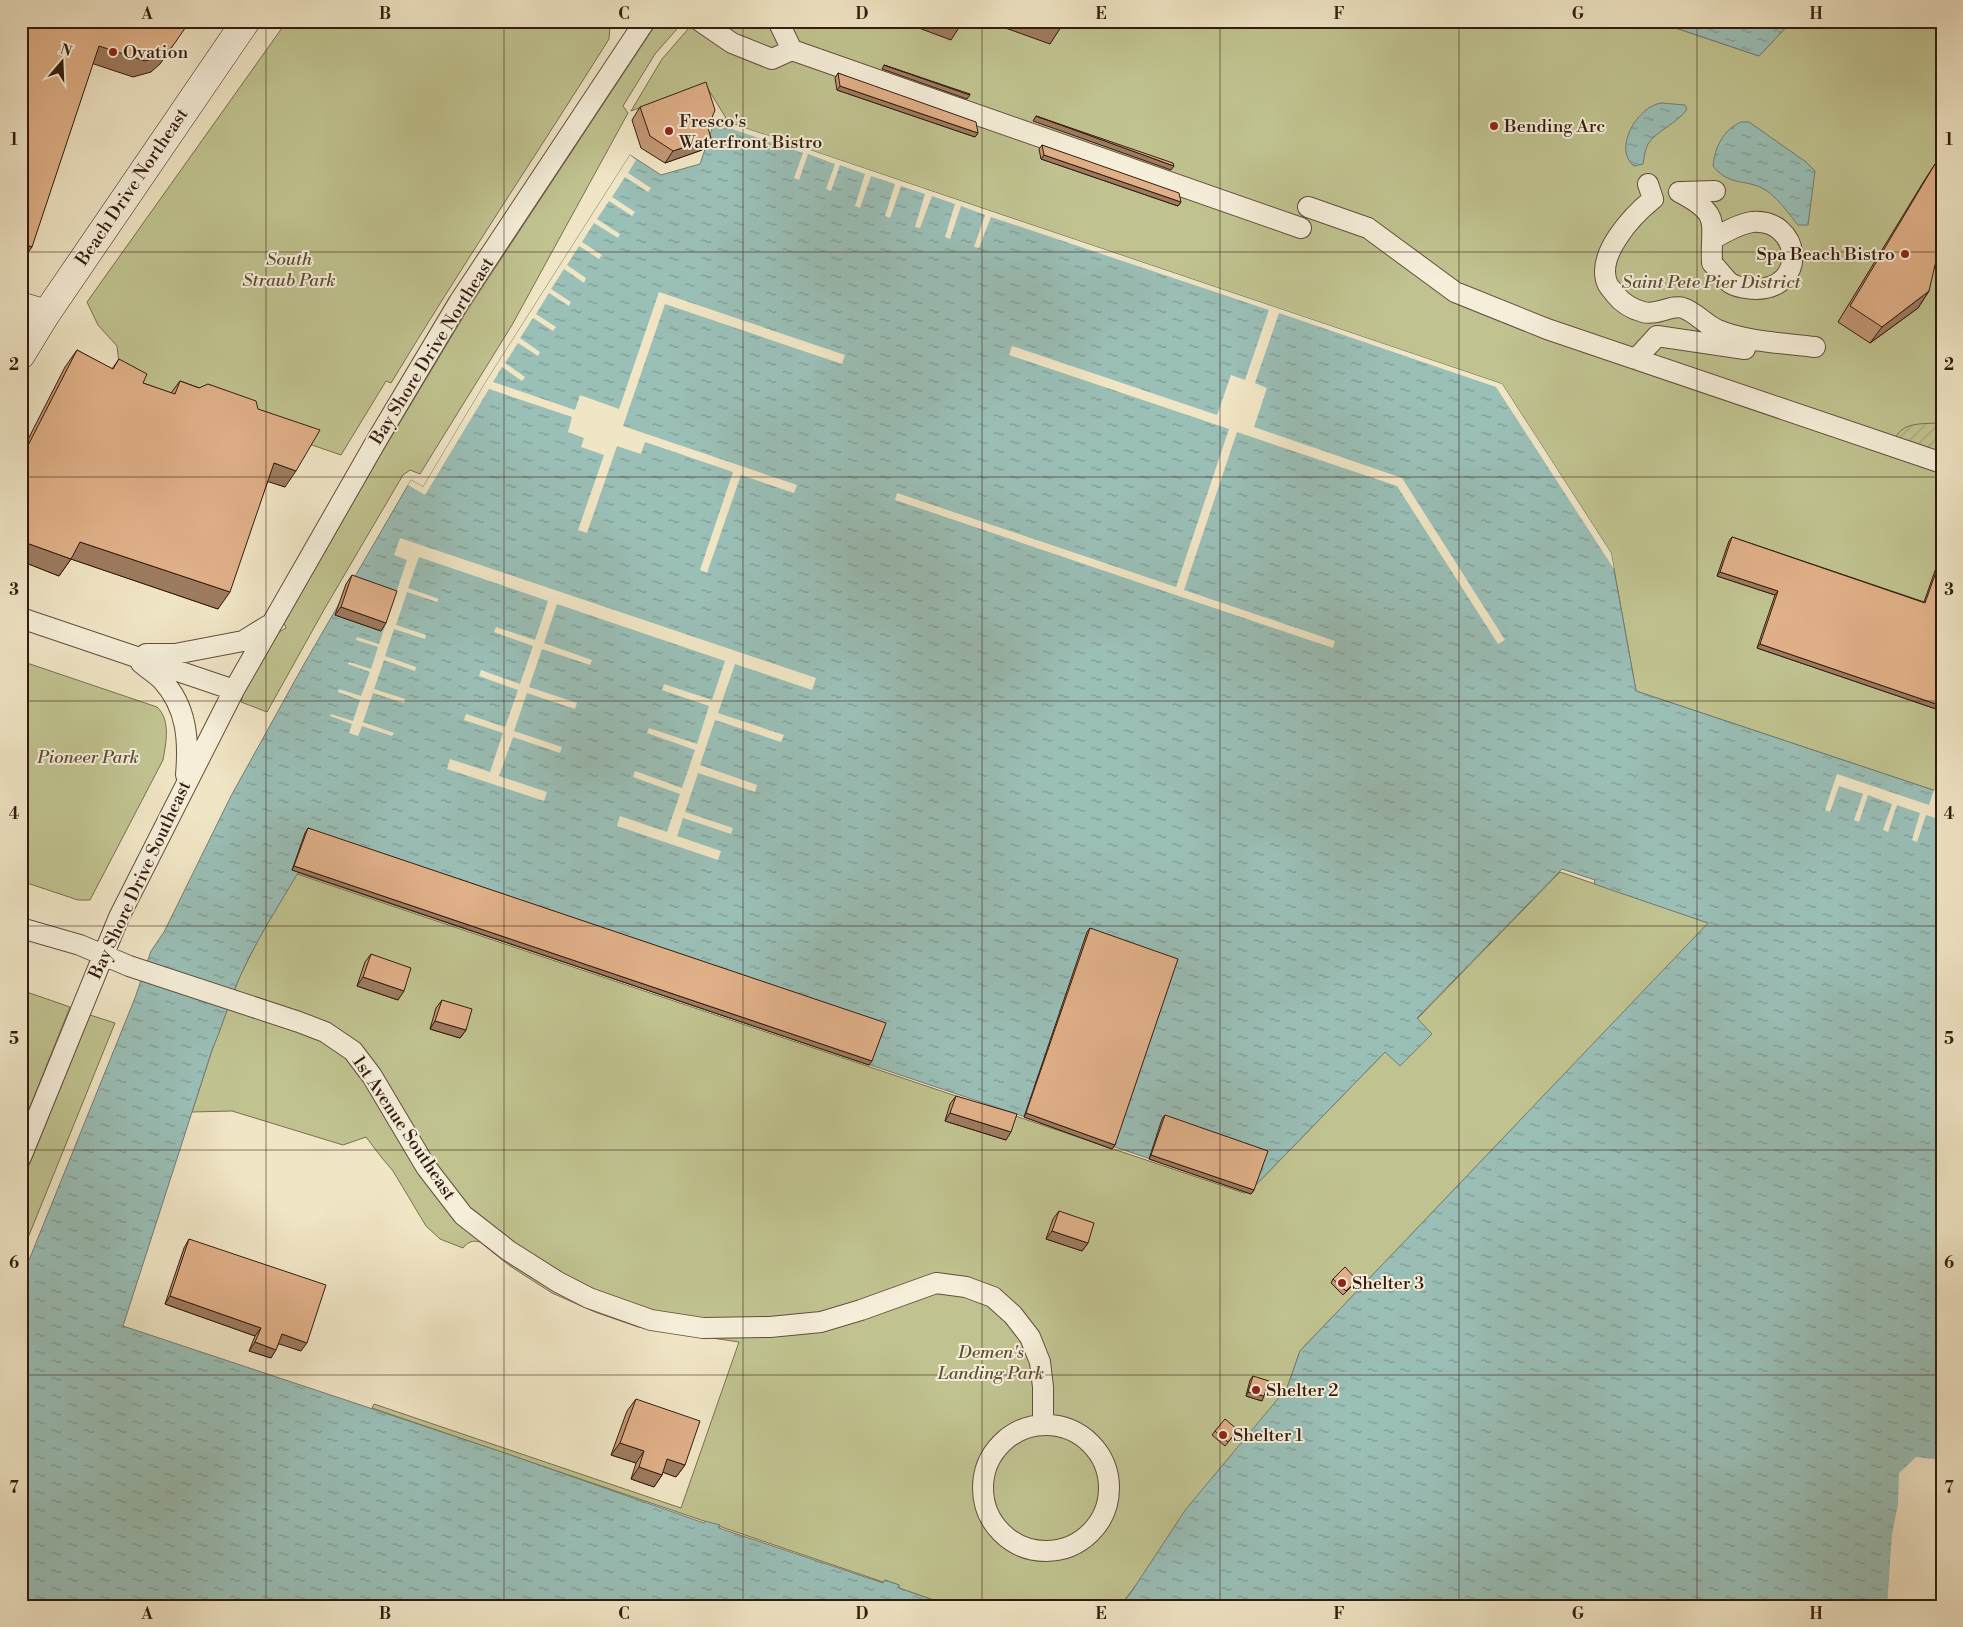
<svg xmlns="http://www.w3.org/2000/svg" width="1963" height="1627" font-family="'Libre Bodoni',serif">
<style>
.green{fill:#c0c390;stroke:#7a6f50}
.garden{fill:url(#garden-furrows);stroke:#7a6f50}
.water{fill:url(#water-ripples);stroke:#727d74}
.pier{fill:#f0e5c5}
.lines{fill:none;stroke-linecap:round;stroke-linejoin:round}
.street-casing{stroke:#644e3c;stroke-width:22}
.secondary-casing{stroke:#351b0f;stroke-width:29}
.street{stroke:#f5eed9;stroke-width:20}
.secondary{stroke:#f5eed9;stroke-width:28}
.wall{fill:#c19775;stroke:#351b0f}
.shaded-wall{fill:#9d7b5f;stroke:#351b0f}
.building{fill:#e0b088;stroke:#351b0f}
.grid{fill:none;stroke:#351b0f;stroke-width:1;stroke-opacity:0.55}
.poi-dot{fill:#8f2418;stroke:#f5eed9;stroke-width:2}
.labels{text-anchor:middle;dominant-baseline:central;stroke-width:4;stroke-linejoin:round;paint-order:stroke}
.poi-label{font-size:18px;fill:#351b0f;stroke:#f5eed9;text-anchor:start}
.street-label{font-size:18px;fill:#351b0f;stroke:#f5eed9}
.park-label{font-size:18px;font-style:italic;fill:#5f4d36;stroke:#f5eed9}
.neatline{fill:none;stroke:#351b0f;stroke-width:2}
.grid-label{font-size:16px;text-anchor:middle;font-weight:bold;fill:#351b0f}
</style>
<defs>
<pattern id="garden-furrows" width="10" height="10" patternUnits="userSpaceOnUse" patternTransform="scale(1.25)"><rect width="10" height="10" fill="#c0c390"/><path d="M-1 1l2-2M0 10L10 0M9 11l2-2" fill="none" stroke="#a6a77b"/></pattern>
<pattern id="water-ripples" width="26" height="14" patternUnits="userSpaceOnUse" patternTransform="scale(1.25)"><rect width="26" height="14" fill="#9abfb7"/><path d="M2 4q2-2 4 0t4 0M15 11q2-2 4 0t4 0" fill="none" stroke="#7e9a93"/></pattern>
</defs>
<rect width="100%" height="100%" fill="#f0e5c5"/>
<filter id="stains"><feTurbulence type="fractalNoise" baseFrequency=".004" numOctaves="4"/><feColorMatrix values="0 0 0 0 .2 0 0 0 0 .09 0 0 0 0 .02 0 0 0 .5 -.17"/></filter>
<radialGradient id="worn" r=".72"><stop offset=".6" stop-color="#630" stop-opacity="0"/><stop offset="1" stop-color="#630" stop-opacity=".3"/></radialGradient>
<!-- green -->
<path class="green" d="M 287,21 L 596,21 L 610,26 L 609,39 C 537,154 461,267 391,383 L 386,381 L 341,455 L 254,425 L 156,400 L 119,363 L 117,346 L 98,325 L 87,302 Z
M 659,21 L 684,21 L 655,54 L 623,106 L 628,113 L 512,325 L 420,474 L 410,470 L 403,475 L 325,608 L 267,712 L 241,702 L 243,694 L 279,632 L 286,628 L 284,623 L 381,454 L 468,309 L 656,24 L 658,24 Z
M 695,21 L 1655,21 L 1759,56 L 1792,21 L 1942,21 L 1942,793 L 1636,691 L 1611,553 L 1502,384 L 721,120 L 726,118 L 705,84 L 631,111 L 662,59 Z
M 21,661 L 157,707 C 171,720 166,743 163,760 L 90,900 L 78,900 L 21,881 Z
M 1560,872 L 1709,923 L 1300,1351 L 1287,1388 L 1120,1606 L 951,1606 L 899,1588 L 899,1585 L 885,1580 L 883,1582 L 372,1408 L 374,1404 L 681,1508 L 739,1342 L 638,1327 L 595,1312 L 552,1293 L 510,1266 L 480,1242 C 472,1240 468,1242 463,1248 L 440,1239 L 426,1226 L 393,1171 L 382,1158 L 366,1137 L 343,1145 L 232,1111 L 192,1112 L 212,1050 L 240,976 L 260,936 L 297,874 L 1244,1193 L 1249,1192 Z
M 21,990 L 70,1007 L 21,1129 Z
M 90,1015 L 115,1023 L 21,1255 L 21,1185 Z"/>
<!-- garden -->
<path class="garden" d="M 1942,423 L 1942,461 L 1896,437 C 1904,421 1926,424 1942,423 Z"/>
<!-- water -->
<path class="water" d="M 1655,21 L 1792,21 L 1759,56 Z
M 1662,103 L 1685,105 L 1687,109 C 1677,124 1657,130 1648,144 C 1645,150 1644,158 1643,164 L 1634,166 C 1612,149 1638,105 1662,103 Z
M 721,120 L 1502,384 L 1611,553 L 1636,691 L 1942,793 L 1942,1606 L 1120,1606 L 1130,1594 L 1186,1509 L 1287,1388 L 1300,1351 L 1708,923 L 1594,884 L 1595,880 L 1562,869 L 1417,1018 L 1432,1034 L 1400,1066 L 1385,1052 L 1249,1192 L 298,873 C 277,908 254,944 238,981 C 228,1004 222,1028 212,1050 L 123,1326 L 502,1452 L 704,1523 L 705,1521 L 720,1525 L 719,1528 L 883,1583 L 885,1580 L 899,1585 L 899,1588 L 950,1606 L 21,1606 L 21,1280 L 135,998 L 151,951 L 164,932 L 231,796 L 303,666 L 411,480 L 423,487 L 487,380 L 630,155 L 661,175 L 700,164 L 712,129 Z
M 1741,122 L 1749,122 L 1759,129 L 1806,162 L 1815,171 L 1808,225 L 1798,225 C 1789,214 1775,194 1762,188 C 1743,179 1729,186 1713,166 C 1715,147 1723,130 1741,122 Z"/>
<!-- pier -->
<path class="pier" d="M 721,120 L 1502,384 L 1611,553 L 1614,569 L 1496,387 L 1279,313 L 1255,383 L 1267,388 L 1254,427 L 1402,478 L 1505,640 L 1498,644 L 1397,486 L 1237,432 L 1184,590 L 1335,641 L 1333,648 L 895,500 L 897,493 L 1176,587 L 1229,429 L 1009,355 L 1012,346 L 1217,415 L 1231,375 L 1245,380 L 1269,310 L 991,217 L 979,248 L 974,247 L 985,215 L 961,206 L 950,239 L 945,237 L 955,204 L 932,196 L 920,228 L 915,227 L 925,194 L 901,186 L 890,218 L 885,216 L 895,184 L 871,176 L 860,208 L 855,206 L 865,174 L 840,165 L 831,191 L 826,189 L 835,164 L 808,154 L 799,180 L 794,178 L 803,153 L 717,124 Z
M 630,155 L 636,160 L 628,173 L 651,188 L 648,192 L 625,177 L 612,197 L 635,212 L 632,216 L 609,201 L 597,219 L 620,234 L 618,238 L 594,223 L 582,242 L 602,255 L 599,259 L 579,246 L 567,265 L 586,278 L 584,283 L 564,269 L 551,289 L 571,302 L 569,306 L 549,293 L 536,314 L 556,327 L 553,331 L 533,318 L 520,338 L 540,352 L 538,356 L 518,343 L 505,363 L 525,377 L 522,381 L 502,367 L 493,382 L 575,410 L 580,395 L 619,409 L 659,292 L 845,355 L 842,364 L 665,304 L 623,426 L 797,485 L 794,493 L 741,475 L 707,573 L 700,570 L 733,472 L 645,442 L 641,454 L 617,446 L 587,533 L 578,530 L 604,455 L 581,447 L 584,438 L 568,432 L 572,417 L 489,389 L 425,495 L 408,485 L 411,480 L 423,487 L 487,380 Z
M 400,538 L 816,678 L 812,690 L 735,664 L 718,713 L 784,735 L 781,742 L 715,720 L 700,765 L 757,785 L 755,792 L 698,773 L 685,812 L 733,828 L 731,834 L 683,818 L 677,836 L 721,851 L 718,860 L 617,826 L 620,816 L 667,832 L 680,794 L 633,777 L 635,771 L 682,788 L 695,750 L 647,733 L 649,728 L 697,744 L 709,706 L 662,690 L 664,684 L 712,700 L 725,661 L 557,604 L 544,643 L 592,660 L 590,665 L 542,649 L 529,687 L 577,703 L 575,709 L 527,693 L 514,731 L 562,747 L 560,753 L 513,737 L 499,776 L 547,792 L 544,801 L 447,769 L 450,759 L 490,772 L 503,733 L 464,720 L 466,714 L 505,727 L 518,690 L 479,676 L 481,670 L 520,684 L 533,646 L 494,632 L 496,627 L 535,640 L 548,601 L 419,557 L 408,588 L 439,599 L 437,602 L 407,592 L 396,625 L 426,635 L 425,639 L 394,629 L 385,656 L 416,667 L 415,671 L 384,660 L 374,689 L 405,699 L 404,703 L 373,693 L 363,722 L 394,733 L 392,736 L 362,726 L 358,736 L 349,733 L 352,724 L 330,716 L 331,714 L 353,721 L 360,700 L 338,692 L 339,689 L 361,696 L 370,672 L 348,664 L 349,662 L 371,669 L 378,647 L 356,640 L 357,637 L 379,644 L 407,560 L 394,555 Z
M 1837,774 L 1929,805 L 1934,790 L 1941,792 L 1936,808 L 1942,810 L 1942,820 L 1926,815 L 1917,842 L 1912,840 L 1920,813 L 1897,805 L 1888,832 L 1883,830 L 1892,804 L 1868,795 L 1859,822 L 1854,820 L 1863,794 L 1839,786 L 1830,812 L 1825,810 Z
M 1916,1457 L 1942,1460 L 1942,1595 L 1939,1606 L 1887,1606 L 1892,1534 L 1898,1504 L 1899,1473 Z"/>
<g class="lines">
<defs>
<path id="street" d="M 700,21 L 732,43 L 772,59 L 792,50 L 1301,228
M 778,21 L 792,50
M 1648,184 L 1653,199 C 1633,215 1594,256 1608,285 C 1610,288 1613,291 1615,294 C 1622,303 1632,309 1643,312 C 1657,316 1672,304 1683,308 C 1696,312 1705,325 1718,330 C 1748,342 1783,343 1815,347
M 1679,192 C 1723,215 1710,222 1712,263 C 1718,269 1724,278 1730,283 C 1736,287 1749,289 1756,289 C 1809,288 1801,218 1752,222 C 1739,224 1725,232 1713,239
M 1682,192 L 1715,191
M 1308,207 L 1368,228 L 1455,292 L 1547,329 L 1942,463
M 1636,359 L 1657,336 L 1745,349
M 21,618 L 234,690
M 146,654 L 175,654 L 243,641 L 269,625
M 141,663 C 148,669 156,674 162,680 C 187,707 189,740 186,775
M 21,928 L 80,945 L 129,966 L 299,1022 L 325,1032 L 353,1051 L 372,1076 L 426,1167 L 463,1215 L 509,1251 L 558,1282 L 589,1298 L 651,1320 L 703,1328 L 770,1327 L 821,1322 L 861,1310 L 936,1283 L 966,1287 L 993,1297 L 1013,1315 L 1030,1337 L 1040,1362 L 1043,1387 L 1043,1425
M 21,1157 L 119,917 L 234,690 L 378,438 L 459,302 L 645,21
M983 1488a63 63 0 1 1 126 0a63 63 0 1 1-126 0Z"/>
<path id="secondary" d="M 21,306 L 46,314
M 21,355 L 46,314 L 246,21"/>
</defs>
<!-- street casing -->
<use href="#street" class="street-casing"/>
<!-- secondary casing -->
<use href="#secondary" class="secondary-casing"/>
<!-- street -->
<use href="#street" class="street"/>
<!-- secondary -->
<use href="#secondary" class="secondary"/>
</g>
<!-- wall -->
<path class="wall" d="M 838,73 L 978,133 L 975,137 L 837,90 L 835,78 Z
M 640,107 L 708,128 L 702,150 L 665,163 L 641,148 L 632,120 Z
M 1042,145 L 1181,202 L 1178,206 L 1041,159 L 1039,149 Z
M 1935,164 L 1929,291 L 1918,308 L 1870,343 L 1838,322 L 1924,181 Z
M 77,350 L 112,369 L 119,359 L 143,383 L 171,393 L 180,381 L 258,409 L 285,487 L 268,481 L 218,609 L 71,559 L 59,576 L 21,561 L 21,453 L 65,367 Z
M 1732,537 L 1924,602 L 1942,551 L 1942,711 L 1757,648 L 1775,595 L 1717,576 L 1729,541 Z
M 352,575 L 381,631 L 335,615 L 346,584 Z
M 308,828 L 869,1065 L 292,870 L 305,833 Z
M 1090,928 L 1115,1145 L 1112,1149 L 1024,1117 L 1087,932 Z
M 371,954 L 398,1000 L 357,986 L 365,962 Z
M 442,1000 L 466,1030 L 460,1038 L 430,1029 L 436,1008 Z
M 956,1096 L 1006,1140 L 945,1121 L 950,1104 Z
M 1165,1115 L 1254,1190 L 1251,1194 L 1149,1159 L 1162,1119 Z
M 1059,1211 L 1088,1243 L 1082,1251 L 1046,1239 L 1053,1219 Z
M 189,1239 L 301,1351 L 279,1343 L 271,1358 L 249,1351 L 255,1336 L 165,1304 L 184,1248 Z
M 1333,1279 L 1354,1284 L 1343,1295 L 1331,1283 Z
M 1253,1376 L 1262,1401 L 1246,1396 L 1250,1380 Z
M 636,1399 L 685,1465 L 676,1477 L 663,1472 L 662,1475 L 654,1487 L 631,1479 L 636,1463 L 611,1455 L 627,1411 Z
M 1215,1431 L 1235,1434 L 1225,1446 L 1212,1435 Z"/>
<!-- shaded-wall -->
<path class="shaded-wall" d="M 900,21 L 957,21 L 962,23 L 951,40 Z
M 986,21 L 1044,21 L 1061,27 L 1050,44 Z
M 99,46 L 172,47 L 160,64 L 151,72 L 133,77 L 88,62 Z
M 884,65 L 970,95 L 967,99 L 882,69 Z
M 840,86 L 978,133 L 975,137 L 837,90 Z
M 1036,116 L 1174,166 L 1171,170 L 1033,121 Z
M 711,138 L 702,150 L 665,163 L 673,151 Z
M 1044,155 L 1181,202 L 1178,206 L 1041,159 Z
M 21,243 L 32,247 L 21,262 Z
M 1929,291 L 1918,308 L 1870,343 L 1882,327 Z
M 274,463 L 296,471 L 285,487 L 263,480 Z
M 21,541 L 71,559 L 59,576 L 21,561 Z
M 80,542 L 230,592 L 218,609 L 68,558 Z
M 1720,572 L 1778,591 L 1775,595 L 1717,576 Z
M 341,607 L 386,623 L 381,631 L 335,615 Z
M 1760,644 L 1942,706 L 1942,711 L 1757,648 Z
M 294,866 L 872,1061 L 869,1065 L 292,870 Z
M 363,977 L 404,991 L 398,1000 L 357,986 Z
M 435,1021 L 466,1030 L 460,1038 L 430,1029 Z
M 950,1113 L 1011,1132 L 1006,1140 L 945,1121 Z
M 1026,1113 L 1115,1145 L 1112,1149 L 1024,1117 Z
M 1151,1155 L 1254,1190 L 1251,1194 L 1149,1159 Z
M 1052,1231 L 1088,1243 L 1082,1251 L 1046,1239 Z
M 170,1296 L 261,1328 L 255,1336 L 165,1304 Z
M 282,1334 L 307,1343 L 301,1351 L 276,1343 Z
M 255,1342 L 276,1350 L 271,1358 L 249,1351 Z
M 1248,1392 L 1264,1396 L 1262,1401 L 1246,1396 Z
M 620,1443 L 644,1451 L 636,1463 L 611,1455 Z
M 667,1459 L 685,1465 L 676,1477 L 659,1471 Z
M 639,1467 L 662,1475 L 654,1487 L 631,1479 Z"/>
<!-- building -->
<path class="building" d="M 21,21 L 190,21 L 172,47 L 162,56 L 145,61 L 99,46 L 32,247 L 21,243 Z
M 1044,21 L 1064,21 L 1061,27 Z
M 884,65 L 970,94 L 970,95 Z
M 838,73 L 976,122 L 978,133 L 840,86 Z
M 706,82 L 715,110 L 708,128 L 711,138 L 673,151 L 650,136 L 640,107 Z
M 1036,116 L 1173,163 L 1174,166 Z
M 1042,145 L 1179,193 L 1181,202 L 1044,155 Z
M 1935,164 L 1942,168 L 1942,235 L 1929,291 L 1882,327 L 1850,306 Z
M 77,350 L 113,369 L 119,359 L 147,374 L 143,383 L 175,394 L 180,381 L 199,388 L 208,384 L 256,401 L 258,409 L 320,430 L 296,471 L 274,463 L 230,592 L 80,542 L 71,559 L 21,541 L 21,459 Z
M 1732,537 L 1925,603 L 1942,555 L 1942,706 L 1760,644 L 1778,591 L 1720,572 Z
M 352,575 L 397,591 L 386,623 L 341,607 Z
M 308,828 L 886,1023 L 872,1061 L 294,866 Z
M 1090,928 L 1178,959 L 1115,1145 L 1026,1113 Z
M 371,954 L 411,968 L 404,991 L 363,977 Z
M 442,1000 L 472,1009 L 466,1030 L 435,1021 Z
M 956,1096 L 1017,1114 L 1011,1132 L 950,1113 Z
M 1165,1115 L 1268,1151 L 1254,1190 L 1151,1155 Z
M 1059,1211 L 1094,1223 L 1088,1243 L 1052,1231 Z
M 189,1239 L 326,1285 L 307,1343 L 282,1334 L 276,1350 L 255,1342 L 261,1328 L 170,1296 Z
M 1345,1267 L 1357,1280 L 1346,1291 L 1333,1279 Z
M 1253,1376 L 1269,1381 L 1264,1396 L 1248,1392 Z
M 636,1399 L 700,1421 L 685,1465 L 667,1459 L 662,1475 L 639,1467 L 644,1451 L 620,1443 Z
M 1225,1419 L 1238,1430 L 1228,1442 L 1215,1431 Z"/>
<!-- grid -->
<path class="grid" d="M 266,21 L 266,1606M 504,21 L 504,1606M 743,21 L 743,1606M 982,21 L 982,1606M 1220,21 L 1220,1606M 1459,21 L 1459,1606M 1697,21 L 1697,1606M 21,252 L 1942,252M 21,477 L 1942,477M 21,701 L 1942,701M 21,926 L 1942,926M 21,1150 L 1942,1150M 21,1375 L 1942,1375"/>
<!-- markers -->
<g class="poi-dot">
<circle cx="113" cy="52" r="5"/>
<circle cx="1494" cy="126" r="5"/>
<circle cx="669" cy="131" r="5"/>
<circle cx="1905" cy="254" r="5"/>
<circle cx="1342" cy="1283" r="5"/>
<circle cx="1256" cy="1390" r="5"/>
<circle cx="1223" cy="1435" r="5"/>
</g>
<g class="labels">
<!-- poi labels -->
<g class="poi-label">
<text x="123" y="52">Ovation</text>
<text x="679" y="121">Fresco's<tspan x="679" dy="21">Waterfront Bistro</tspan></text>
<text x="1504" y="126">Bending Arc</text>
<text x="1895" y="254" text-anchor="end">Spa Beach Bistro</text>
<text x="1352" y="1283">Shelter 3</text>
<text x="1266" y="1390">Shelter 2</text>
<text x="1233" y="1435">Shelter 1</text>
</g>
<!-- street labels -->
<g class="street-label">
<text transform="translate(132 187) rotate(-56)">Beach Drive Northeast</text>
<text transform="translate(432 351) rotate(-58)">Bay Shore Drive Northeast</text>
<text transform="translate(140 880) rotate(-65)">Bay Shore Drive Southeast</text>
<text transform="translate(404 1128) rotate(56)">1st Avenue Southeast</text>
</g>
<!-- park labels -->
<g class="park-label">
<text x="289" y="259">South<tspan x="289" dy="21">Straub Park</tspan></text>
<text x="1711" y="282">Saint Pete Pier District</text>
<text x="88" y="757">Pioneer Park</text>
<text x="991" y="1352">Demen's<tspan x="991" dy="21">Landing Park</tspan></text>
</g>
</g>
<!-- margin -->
<rect width="1963" height="1627" fill="none" stroke="#f0e5c5" stroke-width="55"/>
<!-- north arrow -->
<g transform="translate(62 62) rotate(19)" stroke="#f5eed9" stroke-width="4" paint-order="stroke">
<path d="M0-4L9 19L0 12L-9 19Z" fill="#351b0f"/>
<text y="-8" font-size="14" font-weight="bold" text-anchor="middle" fill="#351b0f">N</text>
</g>
<rect x="28" y="28" width="1908" height="1572" class="neatline"/>
<g class="grid-label">
<text x="147" y="19">A</text>
<text x="385" y="19">B</text>
<text x="624" y="19">C</text>
<text x="862" y="19">D</text>
<text x="1101" y="19">E</text>
<text x="1339" y="19">F</text>
<text x="1578" y="19">G</text>
<text x="1816" y="19">H</text>
<text x="14" y="145">1</text>
<text x="1949" y="145">1</text>
<text x="14" y="370">2</text>
<text x="1949" y="370">2</text>
<text x="14" y="595">3</text>
<text x="1949" y="595">3</text>
<text x="14" y="819">4</text>
<text x="1949" y="819">4</text>
<text x="14" y="1044">5</text>
<text x="1949" y="1044">5</text>
<text x="14" y="1268">6</text>
<text x="1949" y="1268">6</text>
<text x="14" y="1493">7</text>
<text x="1949" y="1493">7</text>
<text x="147" y="1619">A</text>
<text x="385" y="1619">B</text>
<text x="624" y="1619">C</text>
<text x="862" y="1619">D</text>
<text x="1101" y="1619">E</text>
<text x="1339" y="1619">F</text>
<text x="1578" y="1619">G</text>
<text x="1816" y="1619">H</text>
</g>
<rect width="100%" height="100%" filter="url(#stains)"/>
<rect width="100%" height="100%" fill="url(#worn)"/>
</svg>
